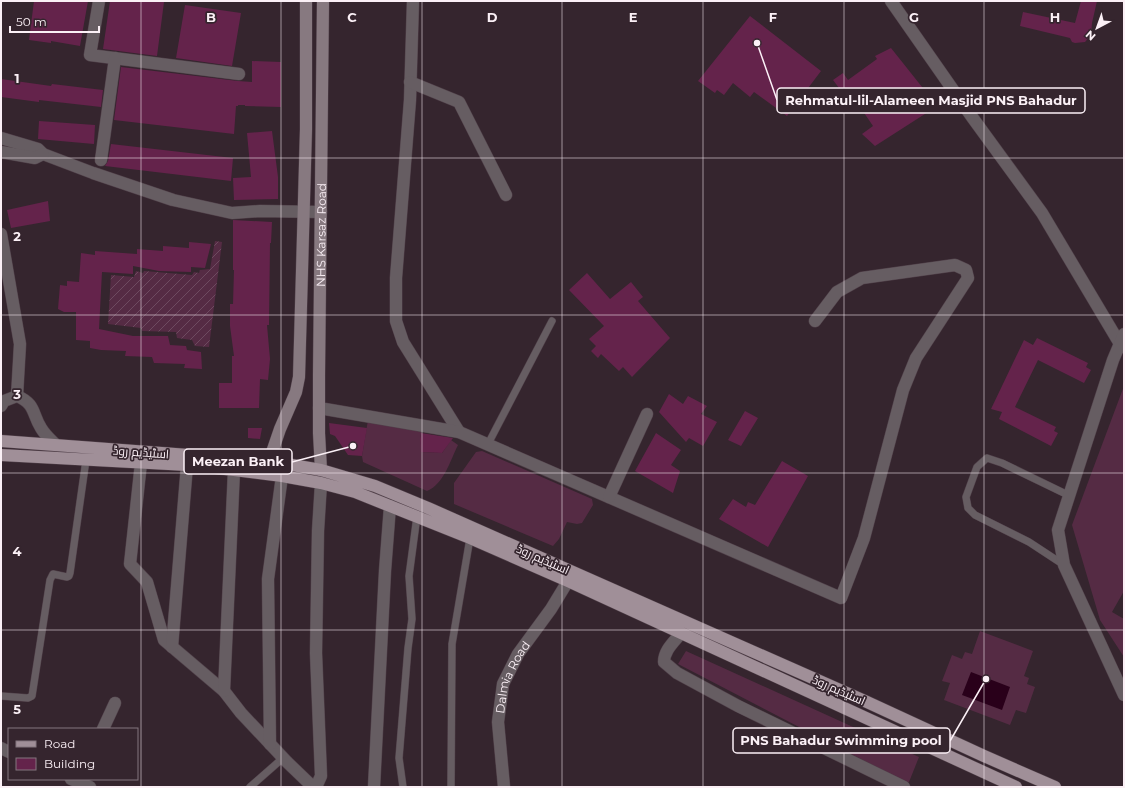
<svg xmlns="http://www.w3.org/2000/svg" width="1125" height="788" font-family="Montserrat,Cairo,sans-serif">
<style>
.grass{fill:#552b44}
.garden{fill:url(#garden-furrows)}
.water{fill:#29001a}
.building{fill:#64234b}
.lines{fill:none;stroke-linecap:round;stroke-linejoin:round}
.lane-casing{stroke:#51414a;stroke-width:8}
.street-casing{stroke:#51414a;stroke-width:13}
.secondary-casing{stroke:#51414a;stroke-width:13}
.primary-casing{stroke:#51414a;stroke-width:13}
.lane{stroke:#665d62;stroke-width:7}
.street{stroke:#665d62;stroke-width:12}
.secondary{stroke:#877980;stroke-width:12}
.primary{stroke:#a08f98;stroke-width:12}
.grid{fill:none;stroke:#fbf0f6;stroke-width:1;stroke-opacity:0.55}
.labels{text-anchor:middle;dominant-baseline:central;stroke-width:3.5;stroke-linejoin:round;paint-order:stroke}
.street-label{font-size:12px;fill:#fbf0f6;stroke:#35252e}
.grid-label{font-size:13px;text-anchor:middle;font-weight:bold;fill:#fbf0f6;stroke:#35252e;stroke-width:3.5;stroke-linejoin:round;paint-order:stroke}
.leader{fill:none;stroke:#fbf0f6;stroke-width:1.5}
.callout-dot{fill:#fbf0f6;stroke:#35252e;stroke-width:1.5}
.callout{fill:#35252e;stroke:#fbf0f6;stroke-width:1.5}
.callout-label{font-size:13px;text-anchor:middle;font-weight:bold;fill:#fbf0f6}
</style>
<defs>
<pattern id="garden-furrows" width="10" height="10" patternUnits="userSpaceOnUse"><rect width="10" height="10" fill="#552b44"/><path d="M-1 1l2-2M0 10L10 0M9 11l2-2" fill="none" stroke="#6e4a60"/></pattern>
</defs>
<rect width="100%" height="100%" fill="#35252e"/>
<!-- grass -->
<path class="grass" d="M 1124,386 L 1124,591 L 1112,612 L 1124,619 L 1124,657 L 1100,620 L 1072,525 Z
M 368,420 L 422,429 L 420,439 L 422,452 L 442,453 L 451,440 L 458,445 C 450,461 444,484 427,491 L 363,462 L 362,456 Z
M 482,451 L 592,499 L 593,505 L 582,523 L 577,524 L 567,522 L 559,539 L 553,546 L 454,504 L 454,483 L 476,452 Z
M 980,631 L 1033,651 L 1024,676 L 1029,678 L 1027,684 L 1035,687 L 1026,713 L 1016,710 L 1010,725 L 944,700 L 950,683 L 942,681 L 952,655 L 962,659 L 965,652 L 972,654 Z
M 686,651 L 919,757 L 909,782 L 905,782 L 678,664 Z"/>
<!-- garden -->
<path class="garden" d="M 215,241 L 222,242 L 209,347 L 195,346 L 192,340 L 177,338 L 176,332 L 142,331 L 141,328 L 108,324 L 111,275 L 134,277 L 136,271 L 143,273 L 144,271 L 192,275 L 194,272 L 199,273 L 200,270 L 210,269 Z"/>
<!-- water -->
<path class="water" d="M 971,672 L 1010,687 L 1002,710 L 962,695 Z"/>
<!-- building -->
<path class="building" d="M 34,1 L 88,1 L 80,46 L 51,41 L 51,43 L 29,40 Z
M 110,1 L 164,2 L 157,56 L 103,49 Z
M 1081,1 L 1097,1 L 1092,23 L 1091,35 L 1085,42 L 1075,43 L 1072,42 L 1070,38 L 1020,26 L 1023,12 L 1075,23 Z
M 185,5 L 241,13 L 232,66 L 176,58 Z
M 750,16 L 821,71 L 787,116 L 754,92 L 750,97 L 733,83 L 724,95 L 717,90 L 715,93 L 698,81 Z
M 891,48 L 930,97 L 928,112 L 875,146 L 862,134 L 873,126 L 856,101 L 851,104 L 833,80 L 843,73 L 848,80 L 877,59 L 875,56 Z
M 252,61 L 281,62 L 281,107 L 245,106 L 245,105 L 238,105 L 238,106 L 236,106 L 234,134 L 114,120 L 121,67 L 238,81 L 252,82 Z
M 1,79 L 51,86 L 52,84 L 103,90 L 101,107 L 39,100 L 39,102 L 1,97 Z
M 39,121 L 95,125 L 94,144 L 38,139 Z
M 272,131 L 278,177 L 278,199 L 234,200 L 233,178 L 251,177 L 247,133 Z
M 111,144 L 233,158 L 231,181 L 105,166 L 108,161 Z
M 48,201 L 50,221 L 11,228 L 7,210 Z
M 233,220 L 272,222 L 271,243 L 270,243 L 269,325 L 267,325 L 270,359 L 268,380 L 260,379 L 259,408 L 219,408 L 219,383 L 232,383 L 232,356 L 234,356 L 230,326 L 230,304 L 233,304 L 234,270 L 233,270 Z
M 189,242 L 211,244 L 205,268 L 191,267 L 191,272 L 159,271 L 133,266 L 133,274 L 102,272 L 99,329 L 133,336 L 168,336 L 170,345 L 186,346 L 187,350 L 201,352 L 202,369 L 184,368 L 185,364 L 154,363 L 152,357 L 125,356 L 126,351 L 101,350 L 90,348 L 90,341 L 76,340 L 76,312 L 64,312 L 58,309 L 60,285 L 67,286 L 67,281 L 79,282 L 81,253 L 95,255 L 95,251 L 137,254 L 137,249 L 163,251 L 163,246 L 189,248 Z
M 587,273 L 610,299 L 631,282 L 643,297 L 638,301 L 670,338 L 632,377 L 623,367 L 619,371 L 601,354 L 598,358 L 591,351 L 596,346 L 589,339 L 604,326 L 569,290 Z
M 1037,338 L 1088,363 L 1086,367 L 1091,370 L 1084,383 L 1038,360 L 1015,407 L 1056,427 L 1054,431 L 1058,433 L 1051,446 L 999,419 L 1002,412 L 991,409 L 1024,340 L 1033,345 Z
M 669,394 L 683,404 L 688,396 L 707,406 L 701,414 L 717,422 L 703,446 L 689,438 L 686,442 L 659,412 Z
M 745,411 L 758,418 L 741,446 L 728,440 Z
M 329,423 L 367,428 L 362,456 L 348,455 L 335,436 L 330,434 Z
M 248,428 L 262,428 L 260,439 L 248,438 Z
M 421,433 L 453,438 L 442,453 L 421,452 L 420,439 Z
M 656,433 L 681,450 L 671,465 L 680,471 L 673,493 L 635,471 Z
M 782,461 L 808,476 L 768,547 L 719,519 L 733,499 L 746,507 L 748,502 L 755,505 Z"/>
<g class="lines">
<defs>
<path id="lane" d="M 488,444 L 552,321
M 1064,565 L 1029,542 L 975,515 L 968,508 L 966,497 L 977,467 L 987,458 L 1002,463 L 1068,495
M 1,696 L 28,698 L 32,696 L 50,580 L 53,574 L 67,577 L 69,576 L 70,573 L 86,460
M 250,787 L 283,758
M 403,787 L 399,758 L 408,648 L 412,619 L 409,576 L 417,516
M 451,787 L 452,644 L 470,538"/>
<g id="street">
<path d="M 99,1 L 90,55 L 239,74"/>
<path d="M 413,1 L 410,100 L 396,278 L 396,321 L 403,342 L 459,432"/>
<path d="M 891,1 L 972,117 L 1042,213 L 1120,344 L 1124,347"/>
<path d="M 410,82 L 459,102 L 506,195"/>
<path d="M 1,138 L 38,149 L 43,154 L 93,173 L 173,200 L 232,213 L 260,211 L 321,212"/>
<path d="M 1,152 L 35,158 L 43,154"/>
<path d="M 101,160 L 115,58"/>
<path d="M 1,234 L 20,344 L 17,396"/>
<path d="M 1124,334 L 1113,360 L 1058,530 L 1064,565 L 1124,695"/>
<path d="M 1,406 L 4,401 L 17,396 C 36,404 32,414 41,428 C 45,435 51,440 56,445"/>
<path d="M 319,408 L 459,432 L 841,598 L 864,538 L 903,390 L 916,358 L 968,278 L 966,270 L 955,265 L 862,278 L 837,292 L 815,321"/>
<path d="M 141,463 L 130,564 L 147,582 L 164,640 L 224,691 L 241,713 L 287,762 L 313,787"/>
<path d="M 609,497 L 647,414"/>
<path d="M 681,633 C 674,642 664,650 664,662 L 677,673 L 738,706 L 904,787"/>
<path d="M 172,647 L 187,465"/>
<path d="M 224,691 L 234,470"/>
<path d="M 103,729 L 115,703"/>
<path d="M 270,744 L 268,579 L 282,476"/>
<path d="M 1,748 L 9,752"/>
<path d="M 71,779 L 90,787"/>
<path d="M 316,787 L 321,776 L 316,653 L 318,531 L 321,483"/>
<path d="M 374,787 L 385,571 L 390,506"/>
<path id="s1" d="M 504,787 L 498,722 L 503,684 L 518,654 L 551,609 L 568,581"/>
</g>
<g id="secondary">
<path d="M 269,461 L 280,429 L 296,392 L 299,377 L 306,129 L 306,1"/>
<path id="s2" d="M 321,470 L 319,433 L 319,376 L 323,1"/>
</g>
<path id="primary" d="M 1,441 L 269,461 L 321,470 L 375,486 L 428,508 L 867,702 L 984,756 L 1055,787
M 1,455 L 187,465 L 234,470 L 282,476 L 321,483 L 355,492 L 470,538 L 568,581 L 1016,787"/>
</defs>
<!-- lane casing -->
<use href="#lane" class="lane-casing"/>
<!-- street casing -->
<use href="#street" class="street-casing"/>
<!-- secondary casing -->
<use href="#secondary" class="secondary-casing"/>
<!-- primary casing -->
<use href="#primary" class="primary-casing"/>
<!-- lane -->
<use href="#lane" class="lane"/>
<!-- street -->
<use href="#street" class="street"/>
<!-- secondary -->
<use href="#secondary" class="secondary"/>
<!-- primary -->
<use href="#primary" class="primary"/>
</g>
<!-- grid -->
<path class="grid" d="M 141,1 L 141,787M 281,1 L 281,787M 422,1 L 422,787M 562,1 L 562,787M 703,1 L 703,787M 844,1 L 844,787M 984,1 L 984,787M 1,158 L 1124,158M 1,315 L 1124,315M 1,473 L 1124,473M 1,630 L 1124,630"/>
<g class="labels">
<!-- street labels -->
<g class="street-label">
<text stroke="none"><textPath href="#s2" startOffset="235">NHS Karsaz Road</textPath></text>
<text transform="translate(141 452) rotate(4)">اسٹیڈیم روڈ</text>
<text transform="translate(543 559) rotate(24)">اسٹیڈیم روڈ</text>
<text stroke="none"><textPath href="#s1" startOffset="113">Dalmia Road</textPath></text>
<text transform="translate(839 690) rotate(24)">اسٹیڈیم روڈ</text>
</g>
</g>
<g class="grid-label">
<text x="211" y="22">B</text>
<text x="352" y="22">C</text>
<text x="492" y="22">D</text>
<text x="633" y="22">E</text>
<text x="773" y="22">F</text>
<text x="914" y="22">G</text>
<text x="1055" y="22">H</text>
<text x="17" y="83">1</text>
<text x="17" y="241">2</text>
<text x="17" y="399">3</text>
<text x="17" y="556">4</text>
<text x="17" y="714">5</text>
</g>
<!-- callouts -->
<path class="leader" d="M757 43L777 100M353 446L292 462M986 679L950 741"/>
<g class="callout-dot">
<circle cx="757" cy="43" r="4"/>
<circle cx="353" cy="446" r="4"/>
<circle cx="986" cy="679" r="4"/>
</g>
<g class="callout">
<rect x="777" y="88" width="308" height="25" rx="4"/>
<rect x="184" y="449" width="108" height="25" rx="4"/>
<rect x="733" y="728" width="217" height="25" rx="4"/>
</g>
<g class="callout-label">
<text x="931" y="105">Rehmatul-lil-Alameen Masjid PNS Bahadur</text>
<text x="238" y="466">Meezan Bank</text>
<text x="841" y="745">PNS Bahadur Swimming pool</text>
</g>
<!-- border -->
<rect width="1125" height="788" fill="none" stroke="#fbf0f6" stroke-width="4"/>
<!-- legend -->
<rect x="8" y="728" width="130" height="52" fill="#35252e" stroke="#84767e"/>
<rect x="16" y="741" width="20" height="6" fill="#a08f98" stroke="#84767e"/>
<text x="44" y="748" font-size="12" fill="#fbf0f6">Road</text>
<rect x="16" y="758" width="20" height="12" fill="#64234b" stroke="#84767e"/>
<text x="44" y="768" font-size="12" fill="#fbf0f6">Building</text>
<!-- north arrow -->
<g transform="translate(1097 28) rotate(221)" stroke="#35252e" stroke-width="3" paint-order="stroke">
<path d="M0-3L7 15L0 10L-7 15Z" fill="#fbf0f6"/>
<text y="-6" font-size="11" font-weight="bold" text-anchor="middle" fill="#fbf0f6">N</text>
</g>
<!-- scale -->
<path d="M10 26v6h89v-6" fill="none" stroke="#fbf0f6" stroke-width="2"/>
<text x="16" y="26" font-size="12" fill="#fbf0f6" stroke="#35252e" stroke-width="3" paint-order="stroke">50 m</text>
</svg>
